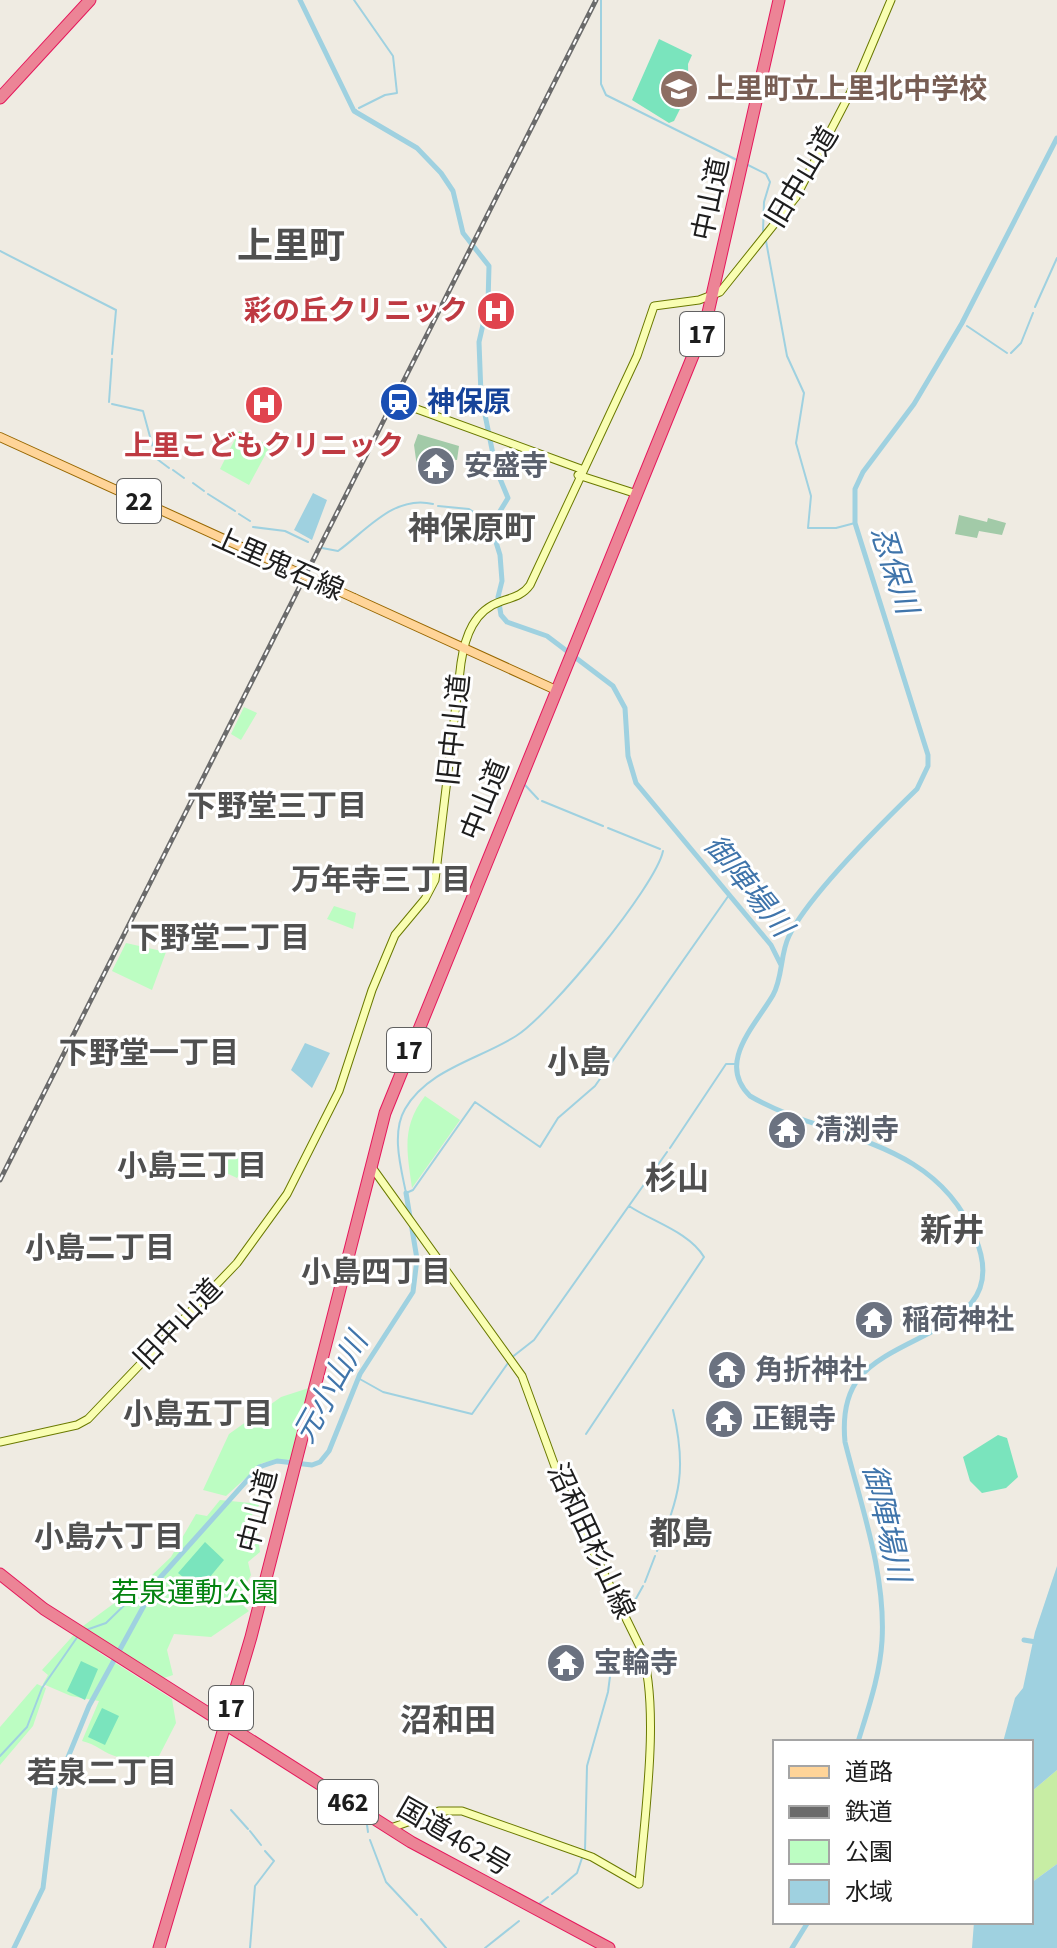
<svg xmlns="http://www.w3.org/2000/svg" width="1057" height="1948" font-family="'Source Sans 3','Noto Sans JP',sans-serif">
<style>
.grass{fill:#c7eda4}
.cemetery{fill:#a2caa8}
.park{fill:#bcfdc2}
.pitch{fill:#7ae4bd}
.water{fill:#9fd1e0}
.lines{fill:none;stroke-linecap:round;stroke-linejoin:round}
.stream{stroke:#9fd1e0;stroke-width:2}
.river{stroke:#9fd1e0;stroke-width:5}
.secondary-casing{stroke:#6a7900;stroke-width:9}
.primary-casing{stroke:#976700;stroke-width:10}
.highway-casing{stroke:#e5185c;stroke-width:13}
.secondary{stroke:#f9feb2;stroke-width:7}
.primary{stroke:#ffd498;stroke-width:8}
.highway{stroke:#ec8496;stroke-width:11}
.rail-casing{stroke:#6b6b6b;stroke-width:5}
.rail{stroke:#fff;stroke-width:2;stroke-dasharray:6;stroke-linecap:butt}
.primary-bridge-casing{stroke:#976700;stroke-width:10;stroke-linecap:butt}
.primary-bridge{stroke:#ffd498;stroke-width:8}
.labels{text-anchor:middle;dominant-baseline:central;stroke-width:6;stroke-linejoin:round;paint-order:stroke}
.shield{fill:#fff;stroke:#616161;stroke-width:2}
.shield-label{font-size:26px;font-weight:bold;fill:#1d1d1d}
.education-label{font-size:28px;font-weight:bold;fill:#785e54;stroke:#fff;text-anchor:start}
.street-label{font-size:28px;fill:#1d1d1d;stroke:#fff}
.health-label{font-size:28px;font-weight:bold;fill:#be3a42;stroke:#fff;text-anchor:end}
.transit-label{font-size:28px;font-weight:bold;fill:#164399;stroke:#fff;text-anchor:start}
.worship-label{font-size:28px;font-weight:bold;fill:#5b616d;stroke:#fff;text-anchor:start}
.park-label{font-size:28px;fill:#048310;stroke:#fff}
.water-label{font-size:30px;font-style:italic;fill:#4075ab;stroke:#fff}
.neighbourhood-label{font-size:30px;font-weight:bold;fill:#505050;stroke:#fff}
.quarter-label{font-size:32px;font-weight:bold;fill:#505050;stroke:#fff}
.district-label{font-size:36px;font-weight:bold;fill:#505050;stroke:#fff}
</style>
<rect width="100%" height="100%" fill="#efebe2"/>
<!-- grass -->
<path class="grass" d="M 1057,1770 L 1057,1864 L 1031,1883 L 1031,1792 Z"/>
<!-- cemetery -->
<path class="cemetery" d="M 418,434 L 459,446 L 457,460 L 428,456 L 428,475 L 418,474 L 414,445 Z
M 959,515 L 987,522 L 988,518 L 1006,523 L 1002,535 L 979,531 L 977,538 L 955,534 Z"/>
<!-- park -->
<path class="park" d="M 239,431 L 270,446 L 249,485 L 220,469 Z
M 244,707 L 257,713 L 241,740 L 231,734 Z
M 334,906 L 356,913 L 353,929 L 327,919 Z
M 126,943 L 166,952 L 152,990 L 112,971 Z
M 425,1096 L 460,1120 L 412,1188 C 407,1152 401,1127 425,1096 Z
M 235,1151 L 249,1159 L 237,1178 L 220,1170 L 229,1152 Z
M 312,1387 L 293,1459 L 262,1463 L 226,1496 L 203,1490 L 229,1434 L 281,1397 Z
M 220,1500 L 260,1504 L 249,1519 L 257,1529 L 260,1552 L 248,1562 L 251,1575 L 237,1600 L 249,1611 L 211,1637 L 174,1634 L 167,1650 L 173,1675 L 158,1680 L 101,1644 L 98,1652 L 172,1699 L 176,1723 L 159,1756 C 146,1757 132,1761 118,1757 C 105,1754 96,1744 82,1741 L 99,1701 L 71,1696 L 43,1684 L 48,1675 L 42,1670 L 79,1629 L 150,1577 L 171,1557 L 196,1514 L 207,1516 Z
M 37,1684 L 46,1688 L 33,1726 L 0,1765 L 0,1727 Z"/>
<!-- pitch -->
<path class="pitch" d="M 659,39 L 692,55 L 688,64 L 689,105 L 683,103 L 674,121 L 669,123 L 632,100 Z
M 998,1435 L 1007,1438 L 1018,1477 L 1006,1488 L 982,1493 L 970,1481 L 963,1457 Z
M 205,1542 L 224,1560 L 199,1590 L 178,1573 Z
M 81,1661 L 98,1669 L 85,1700 L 67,1691 Z
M 102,1708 L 119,1716 L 105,1745 L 88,1737 Z"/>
<!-- water -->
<path class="water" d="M 313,493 L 327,500 L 312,540 L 294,530 Z
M 305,1043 L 330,1053 L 312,1088 L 291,1070 Z
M 1057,1566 L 1057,1770 L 1031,1792 L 1031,1742 L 1003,1742 L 1015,1698 L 1023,1688 L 1035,1632 Z
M 1057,1864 L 1057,1948 L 972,1948 L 974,1922 L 1031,1922 L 1031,1883 Z"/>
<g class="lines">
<!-- stream -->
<path class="stream" d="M 354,0 L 393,56 L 397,93 L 385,95 L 359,108
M 601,0 L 601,84 L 606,95 L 737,160
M 354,111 L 356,110
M 746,164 L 766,174 L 770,182 L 764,202 L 763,231
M 766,241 L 787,356 L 804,393 L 796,443 L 811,496 L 808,528 L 836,528 L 855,523
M 0,251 L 116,310 L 112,354
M 1035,307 L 1057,258
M 962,323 L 963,324
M 967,326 L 1007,353
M 1011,353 L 1021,343 L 1033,313
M 109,402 L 112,359
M 112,404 L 143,411 L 155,455
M 157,459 L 169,468
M 173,470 L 184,478
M 193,483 L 204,491
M 208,494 L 235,511
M 438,506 L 469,509 L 491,523
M 239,514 L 250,521
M 253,527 L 285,531 L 308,542
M 322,548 L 338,551 C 365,532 394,494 433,504
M 525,785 L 538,799
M 542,801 L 603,826
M 608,828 L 660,849
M 663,851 C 656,886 550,1015 516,1036 C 480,1059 428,1069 405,1109 C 391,1133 401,1168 406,1193 L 413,1190 L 475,1102 L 540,1147 L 558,1118 L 595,1086 L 729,895
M 670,1148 L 726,1064 L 736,1064
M 511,1358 L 534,1340 L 667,1152
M 358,1378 L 383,1392 L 472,1414 L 508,1363
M 586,1434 L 704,1257 C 689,1232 653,1222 629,1206
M 657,1551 C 680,1495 687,1470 673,1410
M 645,1582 L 655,1556
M 628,1613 L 643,1586
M 86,1630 L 106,1623 L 146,1584 L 158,1580
M 0,1756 L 27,1727 L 42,1688 L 78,1636
M 231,1810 L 248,1829
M 367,1825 L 368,1832
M 250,1831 L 261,1845
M 370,1840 L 386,1882 L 417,1915
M 585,1851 L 587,1766 L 608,1692 L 613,1653
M 552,1894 L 577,1873 L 582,1858
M 539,1904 L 548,1897
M 421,1919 L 446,1948
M 250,1948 L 255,1886 L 274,1861 L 265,1851
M 485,1948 L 519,1921"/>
<!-- river -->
<path class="river" d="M 300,0 L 354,111 L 417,148 L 441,173 L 453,191 L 463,233 L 489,266 L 488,303 L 479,342 L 481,395 L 496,469 L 508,498 L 491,526 L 500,555 L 502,581 L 498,597 L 501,615 L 507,622 L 547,636 L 613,686 L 625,708 L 628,756 L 636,783 L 771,945 L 781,965
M 1024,1640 L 1036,1642
M 858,1742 C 868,1709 880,1675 882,1641 C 886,1574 861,1506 845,1442 C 843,1421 845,1396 859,1378 C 900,1329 1014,1328 975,1237 C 962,1205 942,1182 913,1164 C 863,1133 801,1126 750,1096 C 716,1063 755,1026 773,995 C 783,977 780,954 789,936 C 808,896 883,822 917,789 L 928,766 L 928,755 L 855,523 L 855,489 L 863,472 L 914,404 L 962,323 L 1057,138
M 14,1948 L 43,1888 L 55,1789 L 89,1706 L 158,1580 L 259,1467 L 277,1461 L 312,1465 L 320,1462 L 329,1451 L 360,1374 L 413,1292 L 417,1259 L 406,1193
M 792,1948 L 808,1922"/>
<defs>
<path id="secondary" d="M 414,408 L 581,469
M 578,475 L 637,494
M 371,1166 L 522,1376 L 565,1494 L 641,1649 C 661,1706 644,1821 639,1884
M 0,1442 L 77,1425 L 88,1419 L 237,1263 L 287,1194 L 339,1091 L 372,990 L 395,935 L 425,899 L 435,880 L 461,663 C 465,636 474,610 502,601 C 514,597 523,595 530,585 L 637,356 L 654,306 L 699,300 L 720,292 L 796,197 L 858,78 L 891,0
M 388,1829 L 439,1811 L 462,1811 L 592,1857 L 639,1884"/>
<path id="primary" d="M 0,437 L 279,564
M 354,598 L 556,690"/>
<path id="highway" d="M 0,98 L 90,0
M 0,1574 L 44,1609 L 411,1842 L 609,1948
M 159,1948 L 251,1637 L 385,1113 L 705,326 L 779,0"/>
</defs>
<!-- secondary casing -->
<use href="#secondary" class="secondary-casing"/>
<!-- primary casing -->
<use href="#primary" class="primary-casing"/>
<!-- highway casing -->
<use href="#highway" class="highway-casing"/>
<!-- secondary -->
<use href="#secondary" class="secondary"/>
<!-- primary -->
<use href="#primary" class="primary"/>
<!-- highway -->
<use href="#highway" class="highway"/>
<defs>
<path id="rail" d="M 0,1180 L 596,0"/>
</defs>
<!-- rail casing -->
<use href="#rail" class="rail-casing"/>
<!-- rail -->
<use href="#rail" class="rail"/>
<defs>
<path id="primary-bridge" d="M 279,564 L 354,598"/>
</defs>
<!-- primary-bridge casing -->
<use href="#primary-bridge" class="primary-bridge-casing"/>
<!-- primary-bridge -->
<use href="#primary-bridge" class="primary-bridge"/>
</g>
<!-- icons -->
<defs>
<symbol id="school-disc" viewBox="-11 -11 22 22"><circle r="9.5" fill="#8d6e63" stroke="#fff"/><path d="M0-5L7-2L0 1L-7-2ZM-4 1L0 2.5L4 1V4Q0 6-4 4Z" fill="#fff"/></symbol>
<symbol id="hospital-disc" viewBox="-11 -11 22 22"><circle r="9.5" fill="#e0444e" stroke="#fff"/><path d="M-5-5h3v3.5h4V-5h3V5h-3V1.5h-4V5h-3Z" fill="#fff"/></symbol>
<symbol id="station-disc" viewBox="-11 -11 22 22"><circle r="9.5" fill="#1a4fb4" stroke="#fff"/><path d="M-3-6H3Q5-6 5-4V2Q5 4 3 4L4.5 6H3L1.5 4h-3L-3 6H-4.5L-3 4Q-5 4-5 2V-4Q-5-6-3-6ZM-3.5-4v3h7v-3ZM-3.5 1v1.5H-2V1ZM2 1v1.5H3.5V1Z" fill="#fff"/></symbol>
<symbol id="temple-disc" viewBox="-11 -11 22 22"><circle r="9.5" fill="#6b7280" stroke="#fff"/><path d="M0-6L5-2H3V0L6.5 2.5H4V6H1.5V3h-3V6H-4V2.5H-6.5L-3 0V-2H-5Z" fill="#fff"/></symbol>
</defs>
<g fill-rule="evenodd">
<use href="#school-disc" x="657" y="67" width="44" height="44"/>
<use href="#hospital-disc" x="474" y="289" width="44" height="44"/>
<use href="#station-disc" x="377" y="380" width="44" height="44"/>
<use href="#hospital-disc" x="242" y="383" width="44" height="44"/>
<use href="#temple-disc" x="414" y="444" width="44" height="44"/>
<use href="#temple-disc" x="765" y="1108" width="44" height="44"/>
<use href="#temple-disc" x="852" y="1298" width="44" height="44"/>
<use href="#temple-disc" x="705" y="1348" width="44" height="44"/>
<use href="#temple-disc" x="702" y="1397" width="44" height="44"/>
<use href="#temple-disc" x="544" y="1641" width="44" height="44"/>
</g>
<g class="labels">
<!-- shield labels -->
<g class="shield">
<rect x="680" y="312" width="44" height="44" rx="6"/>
<rect x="117" y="479" width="44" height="44" rx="6"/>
<rect x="387" y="1028" width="44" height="44" rx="6"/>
<rect x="209" y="1686" width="44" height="44" rx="6"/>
<rect x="318" y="1780" width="60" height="44" rx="6"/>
</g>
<g class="shield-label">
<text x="702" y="334">17</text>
<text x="139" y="501">22</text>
<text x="409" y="1050">17</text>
<text x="231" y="1708">17</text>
<text x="348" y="1802">462</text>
</g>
<!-- education labels -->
<g class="education-label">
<text x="707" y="89">上里町立上里北中学校</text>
</g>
<!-- street labels -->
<g class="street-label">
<text transform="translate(802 177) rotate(-59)">旧中山道</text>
<text transform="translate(711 199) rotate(-78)">中山道</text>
<text transform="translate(278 564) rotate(24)">上里鬼石線</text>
<text transform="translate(454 730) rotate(-84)">旧中山道</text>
<text transform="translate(485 800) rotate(-68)">中山道</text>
<text transform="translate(178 1324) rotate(-46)">旧中山道</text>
<text transform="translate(258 1511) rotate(-76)">中山道</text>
<text transform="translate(591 1541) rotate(65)">沼和田杉山線</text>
<text transform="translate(454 1837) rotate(30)">国道462号</text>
</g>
<!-- health labels -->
<g class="health-label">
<text x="468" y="311">彩の丘クリニック</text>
<text x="264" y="446" text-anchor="middle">上里こどもクリニック</text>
</g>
<!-- transit labels -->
<g class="transit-label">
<text x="427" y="402">神保原</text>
</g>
<!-- worship labels -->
<g class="worship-label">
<text x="464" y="466">安盛寺</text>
<text x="815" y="1130">清渕寺</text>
<text x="902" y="1320">稲荷神社</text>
<text x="755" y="1370">角折神社</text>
<text x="752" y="1419">正観寺</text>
<text x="594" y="1663">宝輪寺</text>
</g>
<!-- park labels -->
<g class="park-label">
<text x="195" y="1593">若泉運動公園</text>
</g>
<!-- water labels -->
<g class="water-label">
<text transform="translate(894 570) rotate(72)">忍保川</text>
<text transform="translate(748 886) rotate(51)">御陣場川</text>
<text transform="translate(331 1388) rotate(-61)">元小山川</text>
<text transform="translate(886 1523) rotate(77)">御陣場川</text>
</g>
<!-- neighbourhood labels -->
<g class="neighbourhood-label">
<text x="277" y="806">下野堂三丁目</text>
<text x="381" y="880">万年寺三丁目</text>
<text x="220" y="938">下野堂二丁目</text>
<text x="149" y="1053">下野堂一丁目</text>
<text x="192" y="1166">小島三丁目</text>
<text x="100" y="1248">小島二丁目</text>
<text x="376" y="1272">小島四丁目</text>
<text x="198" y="1414">小島五丁目</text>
<text x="109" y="1537">小島六丁目</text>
<text x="102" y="1773">若泉二丁目</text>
</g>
<!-- quarter labels -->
<g class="quarter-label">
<text x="472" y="529">神保原町</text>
<text x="579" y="1063">小島</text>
<text x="677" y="1179">杉山</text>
<text x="952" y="1231">新井</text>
<text x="681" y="1534">都島</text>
<text x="448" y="1721">沼和田</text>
</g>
<!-- district labels -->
<g class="district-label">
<text x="291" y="246">上里町</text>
</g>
</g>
<!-- legend -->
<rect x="773" y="1740" width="260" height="184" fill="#ffffff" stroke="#a5a5a5" stroke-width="2"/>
<rect x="789" y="1766" width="40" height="12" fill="#ffd498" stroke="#a5a5a5" stroke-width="2"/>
<text x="845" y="1780" font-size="24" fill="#1d1d1d">道路</text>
<rect x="789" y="1806" width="40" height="12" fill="#6b6b6b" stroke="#a5a5a5" stroke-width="2"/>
<text x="845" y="1820" font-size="24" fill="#1d1d1d">鉄道</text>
<rect x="789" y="1840" width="40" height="24" fill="#bcfdc2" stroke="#a5a5a5" stroke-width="2"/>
<text x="845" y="1860" font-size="24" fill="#1d1d1d">公園</text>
<rect x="789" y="1880" width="40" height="24" fill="#9fd1e0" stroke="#a5a5a5" stroke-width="2"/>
<text x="845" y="1900" font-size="24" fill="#1d1d1d">水域</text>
</svg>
